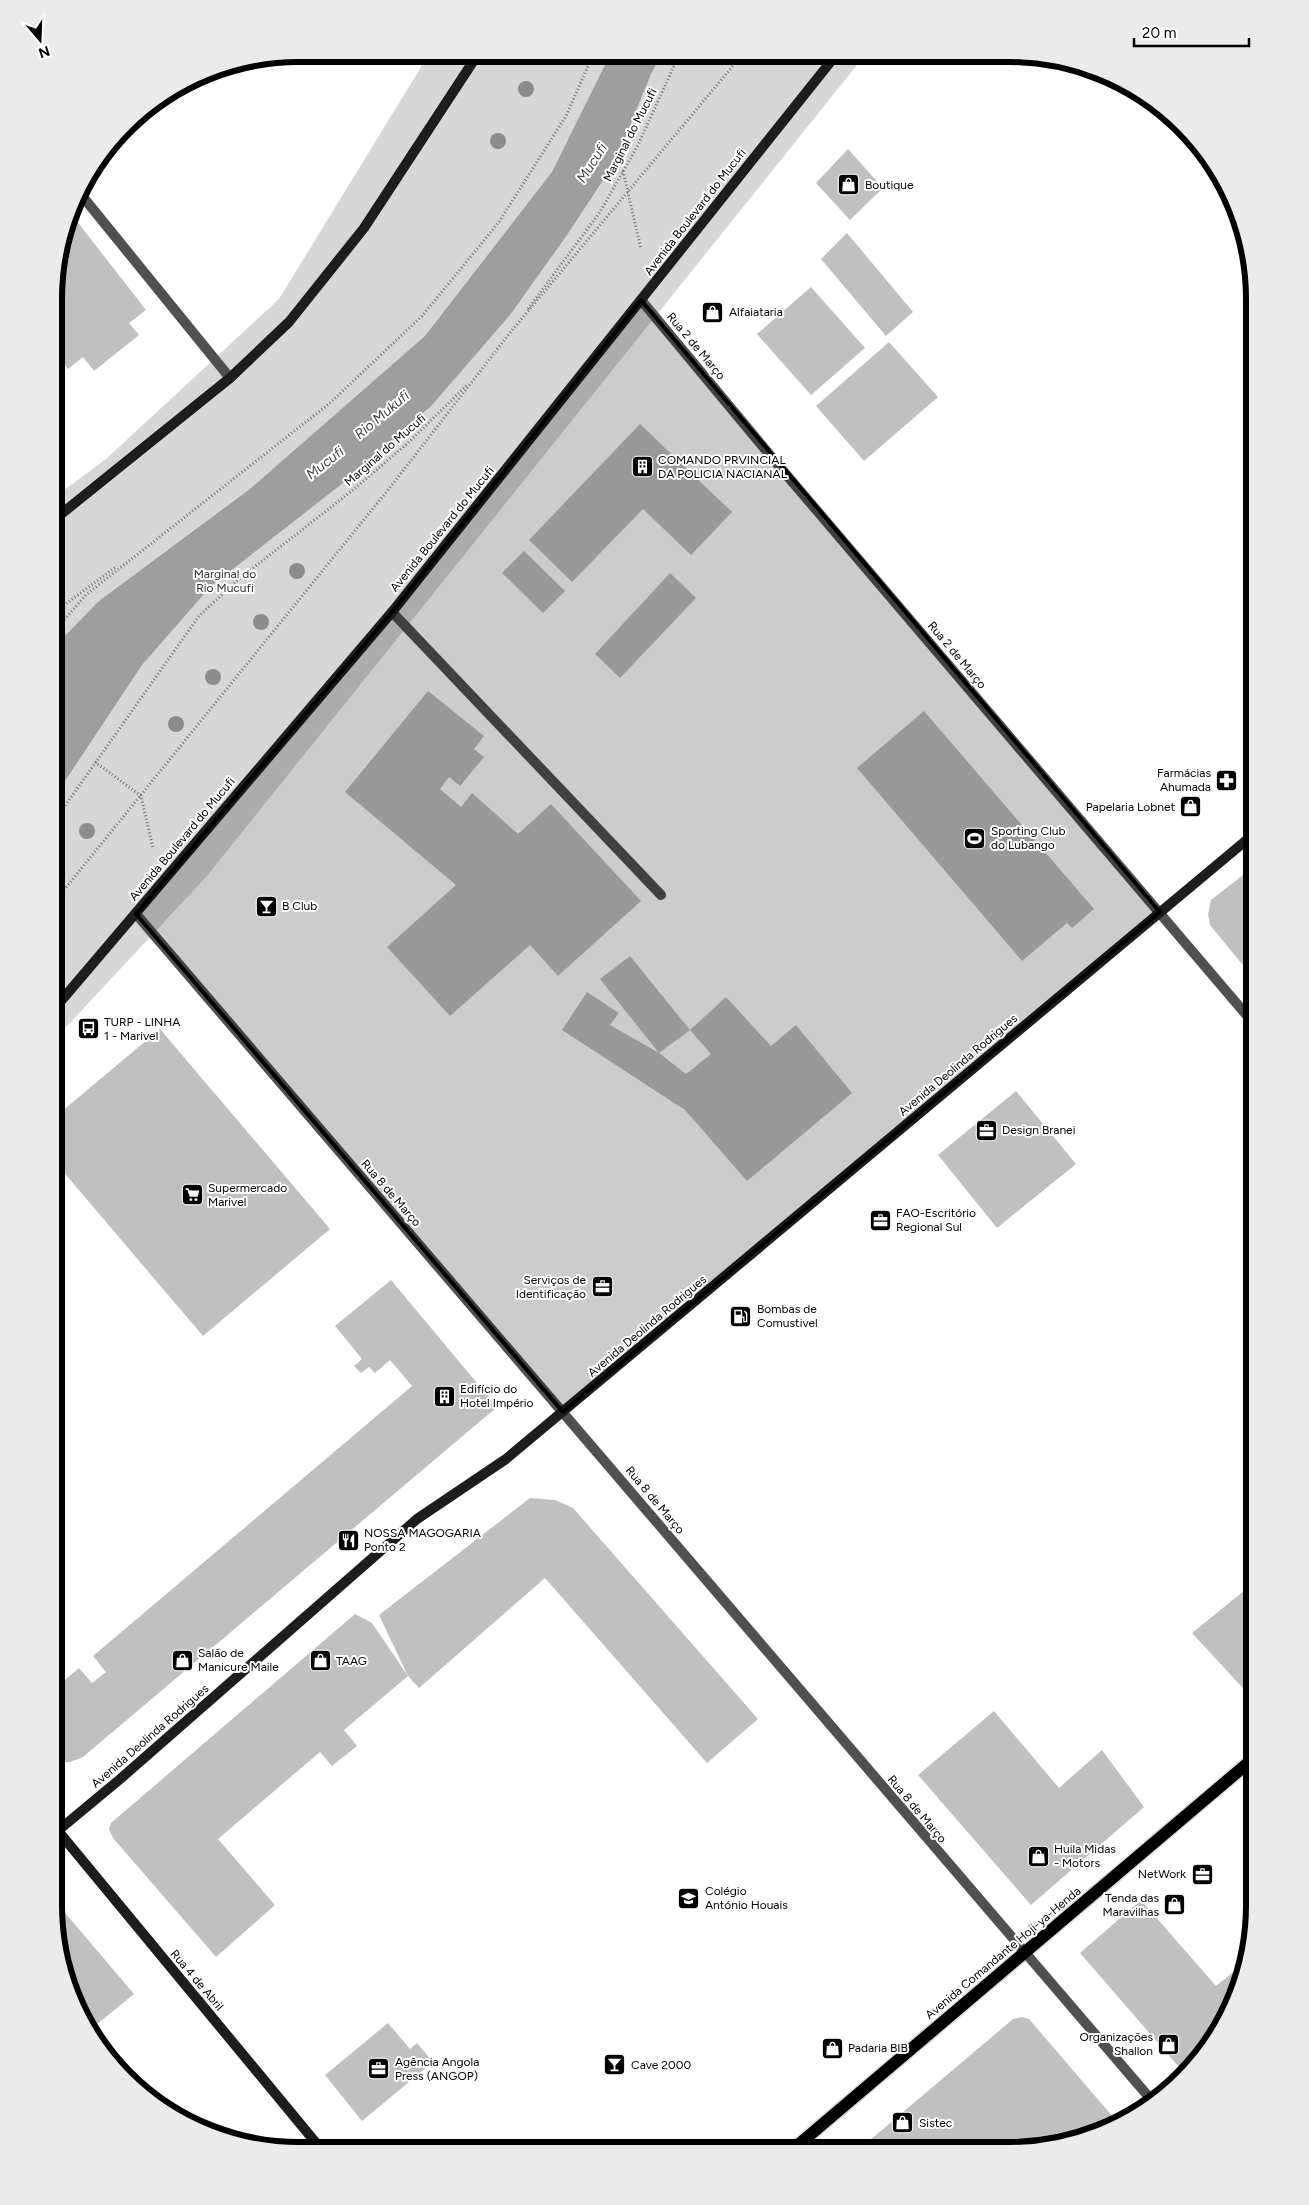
<svg xmlns="http://www.w3.org/2000/svg" width="1309" height="2205" font-family="Figtree,sans-serif">
<style>
.green{fill:#d7d7d7}
.water{fill:#9e9e9e}
.building{fill:#c0c0c0}
.lines{fill:none;stroke-linecap:round;stroke-linejoin:round}
.primary-casing{stroke:#dbdbdb;stroke-width:15}
.path{stroke:#727272;stroke-width:3;stroke-dasharray:1 2.5;stroke-linecap:butt}
.lane{stroke:#505050;stroke-width:10}
.street{stroke:#505050;stroke-width:10}
.secondary{stroke:#1d1d1d;stroke-width:10}
.primary{stroke:#000;stroke-width:12}
.tree{fill:#8c8c8c}
.marked{fill:#000;fill-opacity:0.2;stroke:#000;stroke-width:4;stroke-linejoin:round}
.labels{text-anchor:middle;dominant-baseline:central;stroke-width:4;stroke-linejoin:round;paint-order:stroke}
.street-label{font-size:12px;fill:#000;stroke:#fff}
.poi-label{font-size:12px;fill:#000;stroke:#fff;text-anchor:start}
.park-label{font-size:12px;fill:#2e2e2e;stroke:#fff}
.water-label{font-size:14px;font-style:italic;fill:#3f3f3f;stroke:#fff}
.rim{fill:none;stroke:#000;stroke-width:6}
</style>
<rect width="100%" height="100%" fill="#fff"/>
<!-- green -->
<path class="green" d="M 429,54 L 865,55 L 206,877 L 55,1039 L 56,496 L 106,459 L 279,299 Z"/>
<!-- water -->
<path class="water" d="M 610,55 L 661,55 L 651,74 L 615,162 L 567,235 L 510,315 L 432,405 L 343,483 L 211,586 L 142,665 L 55,796 L 55,647 L 58,643 L 99,601 L 250,489 L 425,336 L 552,172 Z"/>
<!-- building -->
<path class="building" d="M 848,149 L 883,188 L 850,220 L 816,183 Z
M 72,215 L 146,310 L 129,323 L 139,335 L 94,371 L 83,357 L 68,369 L 56,353 L 56,268 Z
M 847,233 L 913,312 L 886,336 L 821,259 Z
M 811,287 L 865,348 L 811,395 L 757,334 Z
M 889,342 L 938,397 L 864,461 L 816,406 Z
M 640,424 L 732,512 L 691,555 L 643,509 L 572,582 L 529,540 Z
M 524,551 L 565,591 L 543,613 L 502,573 Z
M 670,573 L 696,598 L 620,678 L 595,654 Z
M 428,691 L 484,736 L 474,749 L 484,757 L 460,786 L 449,777 L 440,789 L 461,807 L 472,793 L 518,834 L 551,804 L 641,901 L 558,976 L 530,945 L 450,1016 L 387,947 L 456,885 L 345,792 Z
M 924,711 L 1094,909 L 1072,928 L 1067,923 L 1022,961 L 857,768 Z
M 1243,875 L 1255,890 L 1255,980 L 1210,925 L 1208,914 L 1211,900 Z
M 630,956 L 690,1030 L 659,1053 L 600,979 Z
M 587,992 L 619,1013 L 610,1025 L 659,1053 L 686,1074 L 711,1054 L 690,1030 L 726,997 L 771,1046 L 796,1025 L 852,1093 L 747,1181 L 685,1110 L 562,1030 Z
M 160,1029 L 330,1229 L 203,1336 L 55,1162 L 55,1117 Z
M 1016,1091 L 1076,1164 L 997,1228 L 938,1155 Z
M 391,1280 L 497,1407 L 83,1757 L 70,1762 L 54,1763 L 54,1689 L 79,1668 L 92,1683 L 106,1672 L 93,1656 L 412,1386 L 390,1360 L 375,1373 L 369,1367 L 361,1373 L 354,1366 L 362,1359 L 335,1326 Z
M 530,1498 L 555,1500 L 573,1508 L 758,1719 L 707,1763 L 545,1578 L 419,1688 L 408,1676 L 379,1615 Z
M 1255,1582 L 1255,1698 L 1253,1699 L 1192,1633 Z
M 355,1614 L 372,1623 L 408,1676 L 344,1730 L 357,1746 L 332,1766 L 320,1752 L 218,1839 L 275,1905 L 216,1957 L 113,1838 L 109,1829 L 111,1823 Z
M 994,1711 L 1059,1788 L 1102,1750 L 1144,1807 L 1031,1905 L 918,1775 Z
M 54,1900 L 134,1994 L 90,2030 L 72,1999 Z
M 1141,1900 L 1216,1986 L 1237,1969 L 1244,1977 L 1242,1985 L 1205,2055 L 1185,2074 L 1080,1953 Z
M 1022,2017 L 1029,2019 L 1119,2124 L 1103,2133 L 1010,2151 L 857,2151 L 1013,2019 Z
M 388,2023 L 410,2049 L 417,2043 L 433,2062 L 362,2121 L 325,2075 Z"/>
<g class="lines">
<defs>
<path id="primary" d="M 791,2151 L 1255,1757"/>
</defs>
<!-- primary casing -->
<use href="#primary" class="primary-casing"/>
<!-- path -->
<path class="path" d="M 623,171 L 641,249
M 528,309 L 600,212 L 638,145 L 679,55
M 55,612 L 117,566
M 55,630 L 87,594 L 330,403 L 422,316 L 499,222 L 566,116 L 593,55
M 95,762 L 141,796 L 153,848
M 55,820 L 199,616 L 239,579 L 353,490 L 408,443 L 468,384
M 55,901 L 392,485 L 509,334 L 742,55"/>
<!-- lane -->
<path class="lane" d="M 392,612 L 661,895"/>
<!-- street -->
<path class="street" d="M 79,192 L 230,378
M 641,300 L 784,472 L 1255,1025
M 136,914 L 1154,2103"/>
<!-- secondary -->
<path class="secondary" d="M 55,519 L 230,378 L 289,322 L 364,228 L 478,54
M 55,1008 L 392,612 L 836,55
M 54,1826 L 321,2149
M 54,1834 L 119,1780 L 417,1519 L 506,1459 L 1255,833"/>
<!-- primary -->
<use href="#primary" class="primary"/>
</g>
<!-- trees -->
<g class="tree">
<circle cx="526" cy="89" r="8"/>
<circle cx="498" cy="141" r="8"/>
<circle cx="297" cy="571" r="8"/>
<circle cx="261" cy="622" r="8"/>
<circle cx="213" cy="677" r="8"/>
<circle cx="176" cy="724" r="8"/>
<circle cx="87" cy="831" r="8"/>
</g>
<!-- marked area -->
<path class="marked" d="M 641,300 L 1160,912 L 563,1412 L 136,914 L 392,612 Z"/>
<!-- icons -->
<defs>
<symbol id="shop-square" viewBox="-11 -11 22 22"><rect x="-9" y="-9" width="18" height="18" rx="4" fill="#000" stroke="#fff"/><path d="M-5-2.5h2.3a2.7 3.5 0 0 1 5.4 0H5L5.5 6h-11ZM-1.5-2.5h3a1.5 2.3 0 0 0-3 0Z" fill="#fff"/></symbol>
<symbol id="building-square" viewBox="-11 -11 22 22"><rect x="-9" y="-9" width="18" height="18" rx="4" fill="#000" stroke="#fff"/><path d="M-4-6H4V6H1V3H-1V6H-4ZM-2.5-4.3h1.7v1.8h-1.7ZM.8-4.3h1.7v1.8H.8ZM-2.5-1h1.7V.8h-1.7ZM.8-1h1.7V.8H.8Z" fill="#fff"/></symbol>
<symbol id="pharmacy-square" viewBox="-11 -11 22 22"><rect x="-9" y="-9" width="18" height="18" rx="4" fill="#000" stroke="#fff"/><path d="M-2-6h4v4h4v4h-4v4h-4v-4h-4v-4h4Z" fill="#fff"/></symbol>
<symbol id="stadium-square" viewBox="-11 -11 22 22"><rect x="-9" y="-9" width="18" height="18" rx="4" fill="#000" stroke="#fff"/><path d="M0-5a6.5 5 0 1 0 0 10a6.5 5 0 1 0 0-10ZM-3.5-1.8h7v3.6h-7Z" fill="#fff"/></symbol>
<symbol id="bar-square" viewBox="-11 -11 22 22"><rect x="-9" y="-9" width="18" height="18" rx="4" fill="#000" stroke="#fff"/><path d="M-6-5H6L.8 .8V4.5H3.5V6h-7V4.5H-.8V.8Z" fill="#fff"/></symbol>
<symbol id="bus-square" viewBox="-11 -11 22 22"><rect x="-9" y="-9" width="18" height="18" rx="4" fill="#000" stroke="#fff"/><path d="M-5-6H5V4H4V6H2V4H-2V6H-4V4H-5ZM-3.5-4V0h7V-4ZM-3.5 1.2v1.5H-2V1.2ZM2 1.2v1.5H3.5V1.2Z" fill="#fff"/></symbol>
<symbol id="office-square" viewBox="-11 -11 22 22"><rect x="-9" y="-9" width="18" height="18" rx="4" fill="#000" stroke="#fff"/><path d="M-6-3h4V-5.5h4V-3h4V5H-6ZM-1-4.5V-3h2v-1.5ZM-6 0V1H6V0Z" fill="#fff"/></symbol>
<symbol id="supermarket-square" viewBox="-11 -11 22 22"><rect x="-9" y="-9" width="18" height="18" rx="4" fill="#000" stroke="#fff"/><path d="M-6-5.5h2.5l.6 2H6L4.5 2H-2.5L-4.4-4H-6ZM-1.5 3.2a1.3 1.3 0 1 0 .1 0ZM3 3.2a1.3 1.3 0 1 0 .1 0Z" fill="#fff"/></symbol>
<symbol id="fuel-square" viewBox="-11 -11 22 22"><rect x="-9" y="-9" width="18" height="18" rx="4" fill="#000" stroke="#fff"/><path d="M-5.5-6h7V0h2V4h1.3V-2.5L3-4.5l.8-.8L6-3V5H2.5V1h-1V6h-7ZM-4.2-4.7v3.2H.2V-4.7Z" fill="#fff"/></symbol>
<symbol id="restaurant-square" viewBox="-11 -11 22 22"><rect x="-9" y="-9" width="18" height="18" rx="4" fill="#000" stroke="#fff"/><path d="M-5-6h1v4h1v-4h1v4h1v-4h1v5L-1.5 .5V6h-2V.5L-5-1ZM5-6V6H3V1.5H1.5Q1.5-4 5-6Z" fill="#fff"/></symbol>
<symbol id="school-square" viewBox="-11 -11 22 22"><rect x="-9" y="-9" width="18" height="18" rx="4" fill="#000" stroke="#fff"/><path d="M0-5L7-2L0 1L-7-2ZM-4 1L0 2.5L4 1V4Q0 6-4 4Z" fill="#fff"/></symbol>
</defs>
<g fill-rule="evenodd">
<use href="#shop-square" x="836" y="172" width="25" height="25"/>
<use href="#shop-square" x="700" y="300" width="25" height="25"/>
<use href="#building-square" x="630" y="454" width="25" height="25"/>
<use href="#pharmacy-square" x="1214" y="768" width="25" height="25"/>
<use href="#shop-square" x="1178" y="794" width="25" height="25"/>
<use href="#stadium-square" x="962" y="826" width="25" height="25"/>
<use href="#bar-square" x="254" y="894" width="25" height="25"/>
<use href="#bus-square" x="76" y="1016" width="25" height="25"/>
<use href="#office-square" x="974" y="1118" width="25" height="25"/>
<use href="#supermarket-square" x="180" y="1182" width="25" height="25"/>
<use href="#office-square" x="868" y="1208" width="25" height="25"/>
<use href="#office-square" x="590" y="1274" width="25" height="25"/>
<use href="#fuel-square" x="728" y="1304" width="25" height="25"/>
<use href="#building-square" x="432" y="1384" width="25" height="25"/>
<use href="#restaurant-square" x="336" y="1528" width="25" height="25"/>
<use href="#shop-square" x="170" y="1648" width="25" height="25"/>
<use href="#shop-square" x="308" y="1648" width="25" height="25"/>
<use href="#shop-square" x="1026" y="1844" width="25" height="25"/>
<use href="#office-square" x="1190" y="1862" width="25" height="25"/>
<use href="#school-square" x="676" y="1886" width="25" height="25"/>
<use href="#shop-square" x="1162" y="1892" width="25" height="25"/>
<use href="#shop-square" x="1156" y="2032" width="25" height="25"/>
<use href="#shop-square" x="820" y="2036" width="25" height="25"/>
<use href="#bar-square" x="602" y="2052" width="25" height="25"/>
<use href="#office-square" x="366" y="2056" width="25" height="25"/>
<use href="#shop-square" x="890" y="2110" width="25" height="25"/>
</g>
<g class="labels">
<!-- street labels -->
<g class="street-label">
<text transform="translate(630 135) rotate(-63)">Marginal do Mucufi</text>
<text transform="translate(695 212) rotate(-52)">Avenida Boulevard do Mucufi</text>
<text transform="translate(696 346) rotate(50)">Rua 2 de Março</text>
<text transform="translate(385 450) rotate(-41)">Marginal do Mucufi</text>
<text transform="translate(442 529) rotate(-51)">Avenida Boulevard do Mucufi</text>
<text transform="translate(957 655) rotate(50)">Rua 2 de Março</text>
<text transform="translate(182 839) rotate(-50)">Avenida Boulevard do Mucufi</text>
<text transform="translate(958 1065) rotate(-40)">Avenida Deolinda Rodrigues</text>
<text transform="translate(391 1193) rotate(49)">Rua 8 de Março</text>
<text transform="translate(647 1326) rotate(-40)">Avenida Deolinda Rodrigues</text>
<text transform="translate(655 1500) rotate(50)">Rua 8 de Março</text>
<text transform="translate(150 1736) rotate(-41)">Avenida Deolinda Rodrigues</text>
<text transform="translate(917 1809) rotate(50)">Rua 8 de Março</text>
<text transform="translate(1003 1953) rotate(-40)">Avenida Comandante Hoji-ya-Henda</text>
<text transform="translate(197 1980) rotate(50)">Rua 4 de Abril</text>
</g>
<!-- poi labels -->
<g class="poi-label">
<text x="865" y="185">Boutique</text>
<text x="729" y="312">Alfaiataria</text>
<text x="658" y="460">COMANDO PRVINCIAL<tspan x="658" dy="14">DA POLICIA NACIANAL</tspan></text>
<text x="1211" y="773" text-anchor="end">Farmácias<tspan x="1211" dy="14">Ahumada</tspan></text>
<text x="1175" y="807" text-anchor="end">Papelaria Lobnet</text>
<text x="991" y="831">Sporting Club<tspan x="991" dy="14">do Lubango</tspan></text>
<text x="282" y="906">B Club</text>
<text x="104" y="1022">TURP - LINHA<tspan x="104" dy="14">1 - Marivel</tspan></text>
<text x="1002" y="1130">Design Branei</text>
<text x="208" y="1188">Supermercado<tspan x="208" dy="14">Marivel</tspan></text>
<text x="896" y="1213">FAO-Escritório<tspan x="896" dy="14">Regional Sul</tspan></text>
<text x="586" y="1280" text-anchor="end">Serviços de<tspan x="586" dy="14">Identificação</tspan></text>
<text x="757" y="1309">Bombas de<tspan x="757" dy="14">Comustivel</tspan></text>
<text x="460" y="1389">Edifício do<tspan x="460" dy="14">Hotel Império</tspan></text>
<text x="364" y="1533">NOSSA MAGOGARIA<tspan x="364" dy="14">Ponto 2</tspan></text>
<text x="198" y="1653">Salão de<tspan x="198" dy="14">Manicure Maile</tspan></text>
<text x="336" y="1661">TAAG</text>
<text x="1054" y="1849">Huila Midas<tspan x="1054" dy="14">- Motors</tspan></text>
<text x="1186" y="1874" text-anchor="end">NetWork</text>
<text x="705" y="1891">Colégio<tspan x="705" dy="14">António Houais</tspan></text>
<text x="1159" y="1898" text-anchor="end">Tenda das<tspan x="1159" dy="14">Maravilhas</tspan></text>
<text x="1153" y="2037" text-anchor="end">Organizações<tspan x="1153" dy="14">Shallon</tspan></text>
<text x="848" y="2048">Padaria BIB</text>
<text x="395" y="2062">Agência Angola<tspan x="395" dy="14">Press (ANGOP)</tspan></text>
<text x="631" y="2065">Cave 2000</text>
<text x="919" y="2123">Sistec</text>
</g>
<!-- park labels -->
<g class="park-label">
<text x="225" y="574">Marginal do<tspan x="225" dy="14">Rio Mucufi</tspan></text>
</g>
<!-- water labels -->
<g class="water-label">
<text transform="translate(592 163) rotate(-57)">Mucufi</text>
<text transform="translate(382 415) rotate(-40)">Rio Mukufi</text>
<text transform="translate(325 463) rotate(-38)">Mucufi</text>
</g>
</g>
<!-- crop -->
<path d="M0 0H1309V2205H0ZM299 62H1009A237 237 0 0 1 1246 299V1905A237 237 0 0 1 1009 2142H299A237 237 0 0 1 62 1905V299A237 237 0 0 1 299 62Z" fill="#ebebeb" fill-rule="evenodd"/>
<path class="rim" d="M299 62H1009A237 237 0 0 1 1246 299V1905A237 237 0 0 1 1009 2142H299A237 237 0 0 1 62 1905V299A237 237 0 0 1 299 62Z"/>
<!-- north arrow -->
<g transform="translate(40 40) rotate(161)" stroke="#ffffff" stroke-width="4" paint-order="stroke">
<path d="M0-4L9 19L0 12L-9 19Z" fill="#000000"/>
<text y="-8" font-size="14" font-weight="bold" text-anchor="middle" fill="#000000">N</text>
</g>
<!-- scale -->
<path d="M1134 38v8h115v-8" fill="none" stroke="#000000" stroke-width="2.5"/>
<text x="1142" y="38" font-size="15" fill="#000000" stroke="#ffffff" stroke-width="4" paint-order="stroke">20 m</text>
</svg>
